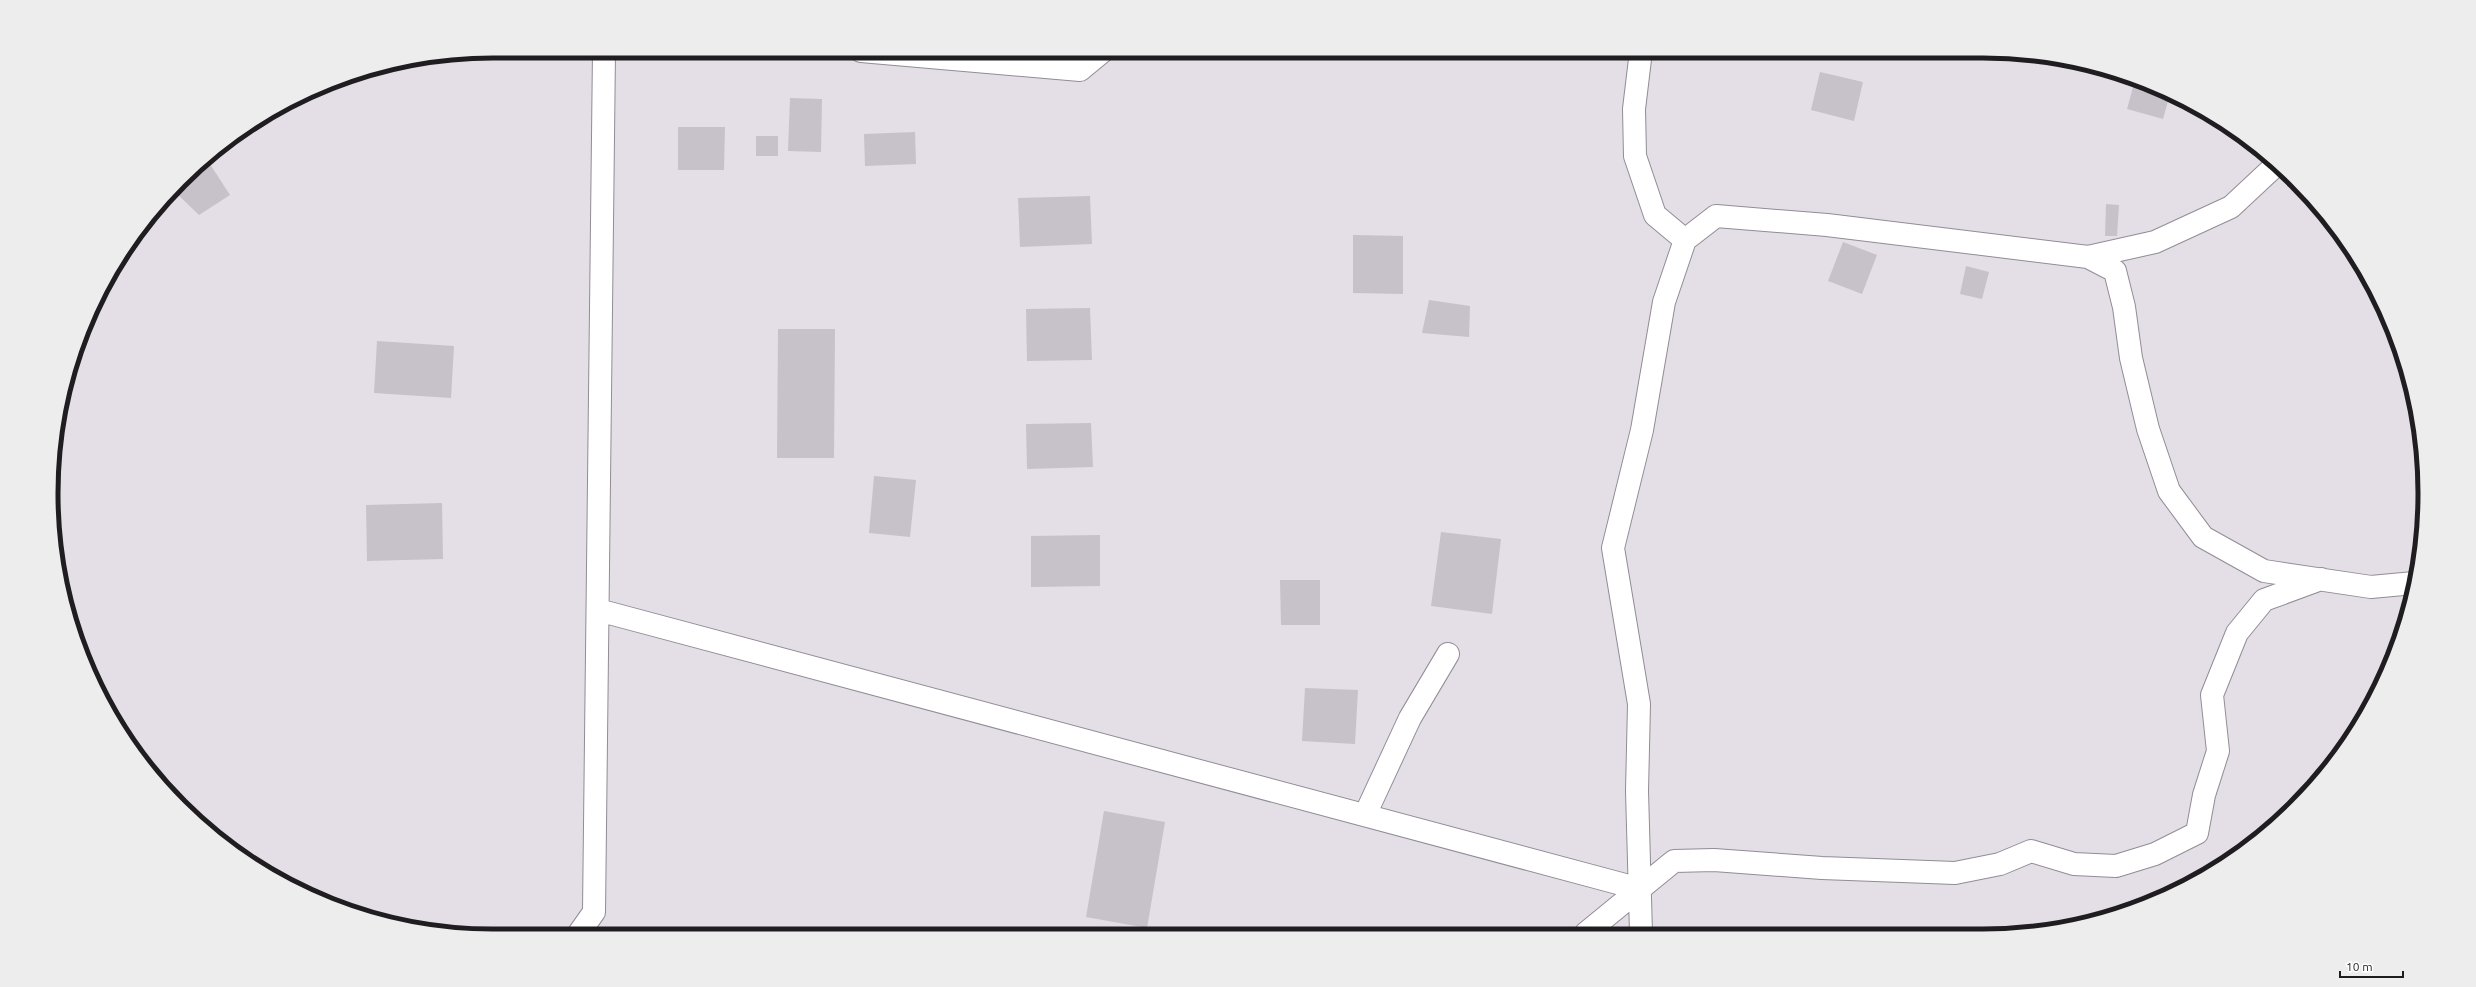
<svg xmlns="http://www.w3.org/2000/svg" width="2476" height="987" font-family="Ubuntu,sans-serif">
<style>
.building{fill:#c7c1ca}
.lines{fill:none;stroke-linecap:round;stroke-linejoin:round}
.street-casing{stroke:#928c95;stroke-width:24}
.street{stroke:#fff;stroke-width:22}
.rim{fill:none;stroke:#1f1d20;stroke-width:5}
</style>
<rect width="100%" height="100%" fill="#e4dee7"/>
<!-- building -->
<path class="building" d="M 1820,72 L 1863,82 L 1854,121 L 1811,110 Z
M 2135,80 L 2170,94 L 2163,119 L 2127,109 Z
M 790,98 L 822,99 L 821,152 L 788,151 Z
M 678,127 L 725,127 L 724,170 L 678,170 Z
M 915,132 L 916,164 L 865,166 L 864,134 Z
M 756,136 L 778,136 L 778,156 L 756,156 Z
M 206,158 L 230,195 L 199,215 L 173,190 Z
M 1090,196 L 1092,244 L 1020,247 L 1018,198 Z
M 2106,204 L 2119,205 L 2117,236 L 2105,236 Z
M 1353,235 L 1403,236 L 1403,294 L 1353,293 Z
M 1843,242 L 1877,255 L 1862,294 L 1828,281 Z
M 1966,266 L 1989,272 L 1982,299 L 1960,294 Z
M 1429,300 L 1470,306 L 1469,337 L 1422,333 Z
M 1090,308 L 1092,360 L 1027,361 L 1026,309 Z
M 778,329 L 835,329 L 834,458 L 777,458 Z
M 377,341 L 454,346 L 451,398 L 374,393 Z
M 1091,423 L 1093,467 L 1027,469 L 1026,424 Z
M 874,476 L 916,480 L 910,537 L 869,533 Z
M 442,503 L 443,559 L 367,561 L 366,505 Z
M 1441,532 L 1501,539 L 1492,614 L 1431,606 Z
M 1100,535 L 1100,586 L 1031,587 L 1031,536 Z
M 1280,580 L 1320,580 L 1320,625 L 1281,625 Z
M 1305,688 L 1358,690 L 1355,744 L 1302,741 Z
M 1104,811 L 1165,822 L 1147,928 L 1086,917 Z"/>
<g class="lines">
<defs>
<path id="street" d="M 861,51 L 1080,70 L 1103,51
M 1641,51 L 1634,109 L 1635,156 L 1655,215 L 1685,240
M 2088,257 L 2115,271 L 2124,307 L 2131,358 L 2148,429 L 2169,491 L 2203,537 L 2264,571 L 2371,587 L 2414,583
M 598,610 L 1640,889
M 1365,815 L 1410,718 L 1448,654
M 1586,933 L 1674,861 L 1714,860 L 1822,868 L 1955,873 L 2000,864 L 2031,851 L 2074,864 L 2116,866 L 2155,854 L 2197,833 L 2204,795 L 2218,751 L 2212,695 L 2237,633 L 2264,600 L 2321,579
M 1641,933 L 1637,791 L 1639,704 L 1613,548 L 1642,430 L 1664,302 L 1685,240 L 1716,216 L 1827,225 L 2088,257 L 2155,242 L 2231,207 L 2276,165
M 577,936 L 594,912 L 604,51"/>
</defs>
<!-- street casing -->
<use href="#street" class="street-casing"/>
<!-- street -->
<use href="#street" class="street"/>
</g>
<!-- crop -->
<path d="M0 0H2476V987H0ZM493 58H1983A435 435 0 0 1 2418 493V494A435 435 0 0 1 1983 929H493A435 435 0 0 1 58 494V493A435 435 0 0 1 493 58Z" fill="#ededed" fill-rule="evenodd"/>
<path class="rim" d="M493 58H1983A435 435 0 0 1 2418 493V494A435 435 0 0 1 1983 929H493A435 435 0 0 1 58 494V493A435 435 0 0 1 493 58Z"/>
<!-- scale -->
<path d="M2340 971v6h63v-6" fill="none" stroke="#1f1d20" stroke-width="2"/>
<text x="2346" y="971" font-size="12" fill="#1f1d20" stroke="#ffffff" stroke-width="3" paint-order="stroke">10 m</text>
</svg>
